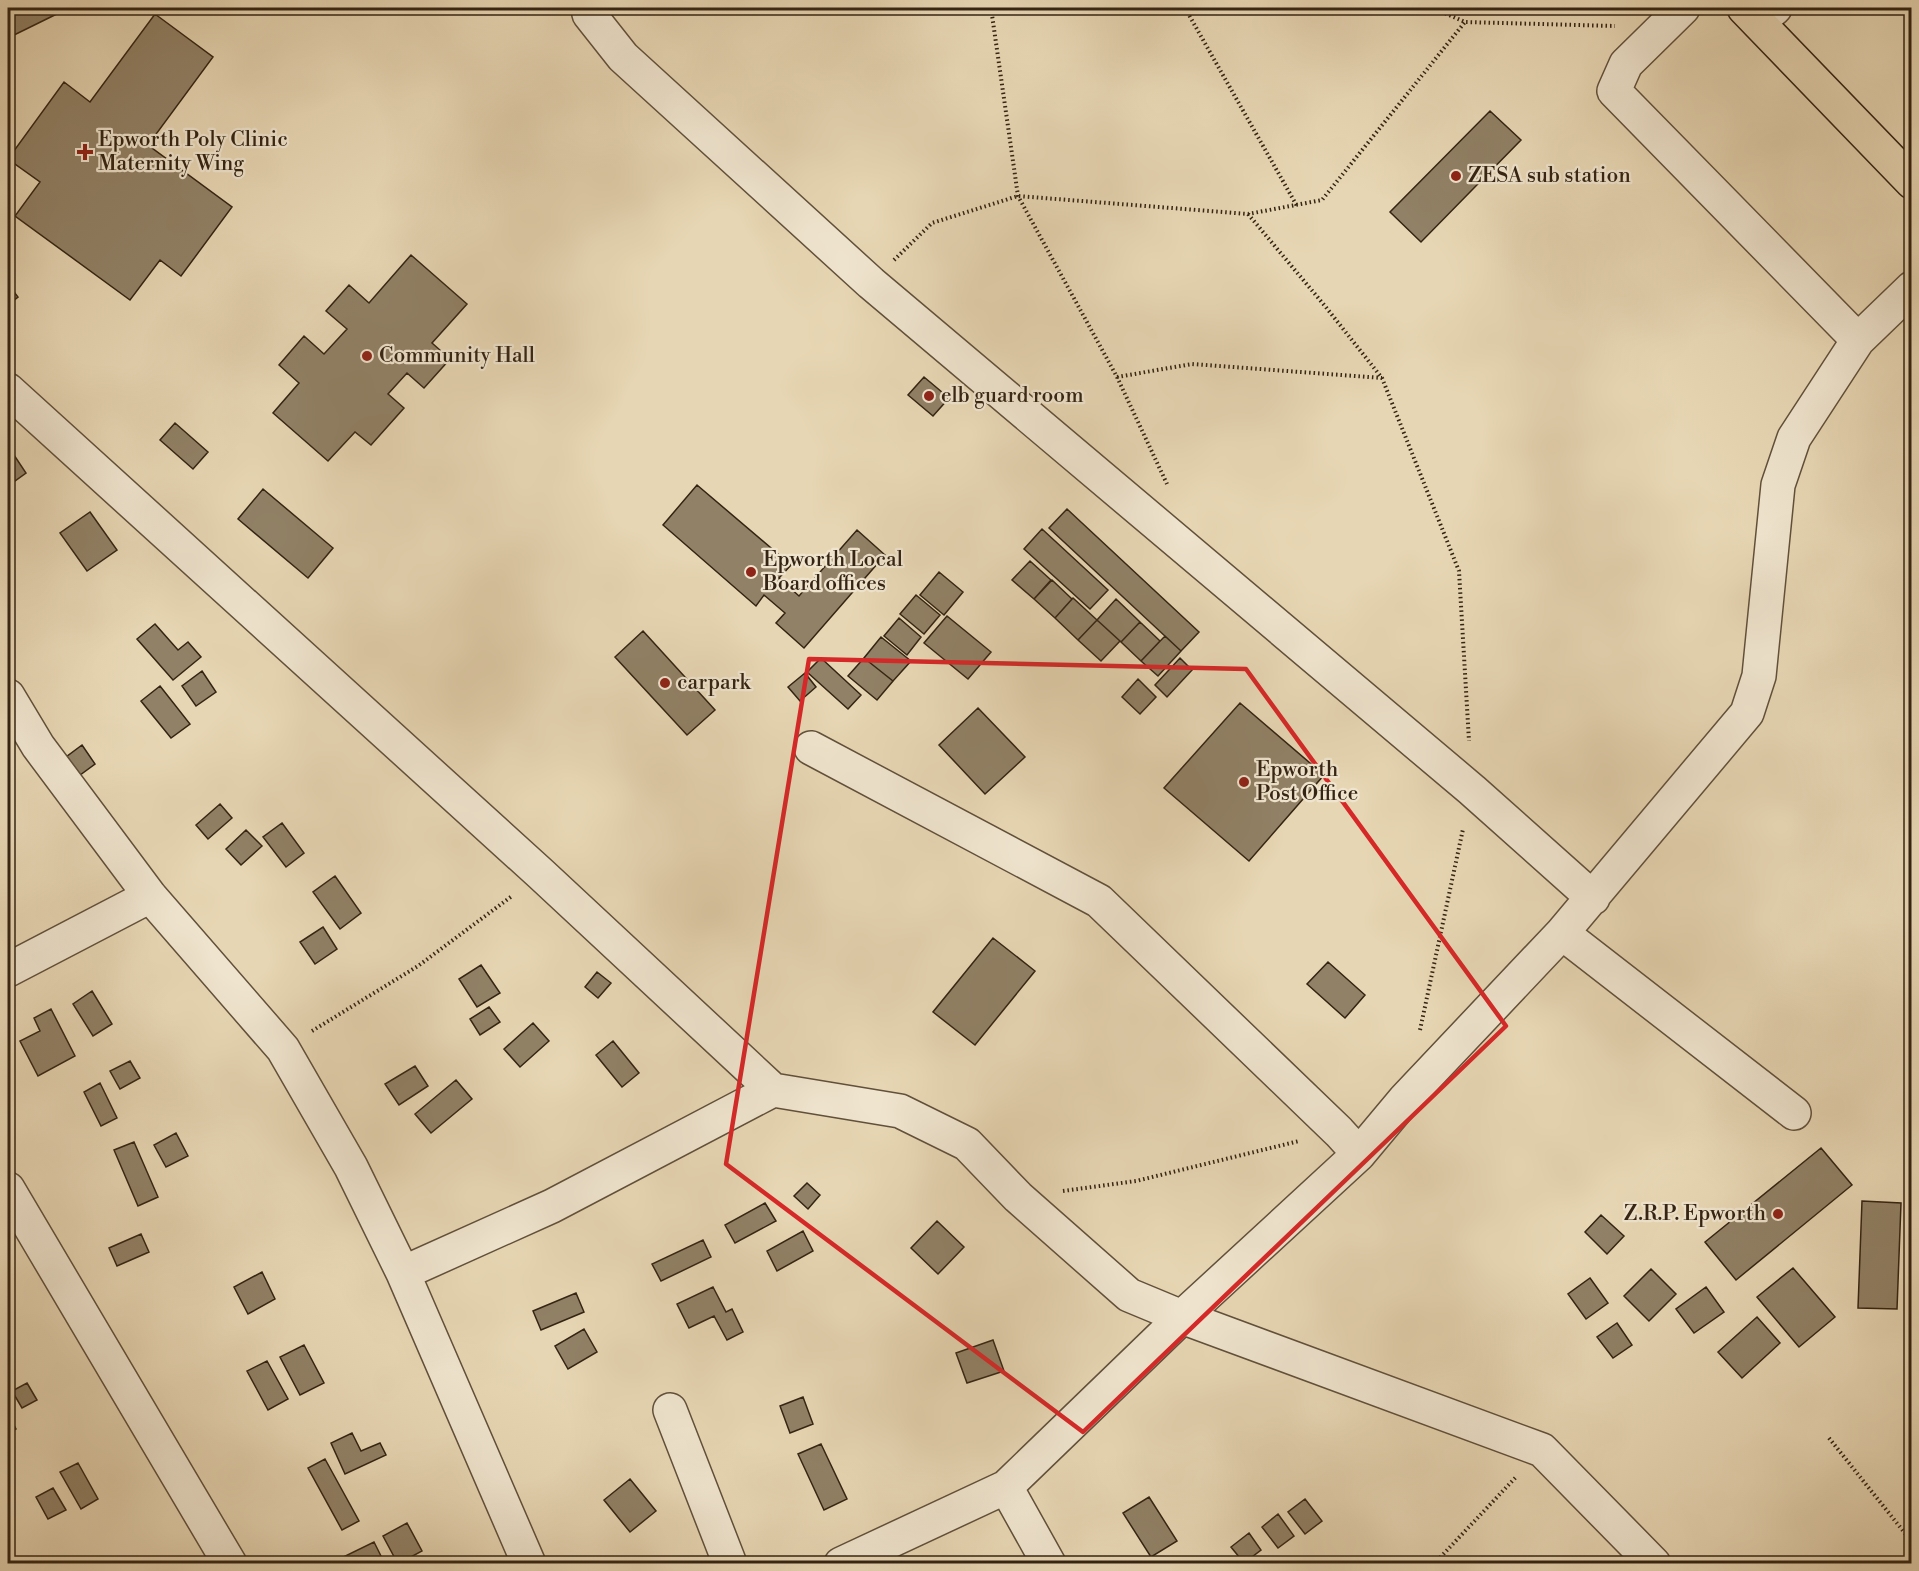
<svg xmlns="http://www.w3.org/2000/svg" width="1919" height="1571" font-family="'Libre Bodoni',serif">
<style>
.building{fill:#918166;stroke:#342413;stroke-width:1.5}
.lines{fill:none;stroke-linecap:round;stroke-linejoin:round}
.minor-casing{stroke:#61503b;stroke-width:36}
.major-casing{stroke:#342413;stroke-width:36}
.path{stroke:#342413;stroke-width:4;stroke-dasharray:1.5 3;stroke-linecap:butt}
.minor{stroke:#efe4ce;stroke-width:33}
.major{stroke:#e7d6b3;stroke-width:33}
.marked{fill:none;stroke:#d62828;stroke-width:4.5;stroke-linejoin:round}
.poi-dot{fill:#8f2418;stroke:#efe4ce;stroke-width:2}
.labels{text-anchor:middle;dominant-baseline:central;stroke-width:4.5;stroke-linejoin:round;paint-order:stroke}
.poi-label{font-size:21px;fill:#342413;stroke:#efe4ce;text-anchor:start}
</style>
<rect width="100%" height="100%" fill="#e7d6b3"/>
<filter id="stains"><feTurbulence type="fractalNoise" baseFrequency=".00333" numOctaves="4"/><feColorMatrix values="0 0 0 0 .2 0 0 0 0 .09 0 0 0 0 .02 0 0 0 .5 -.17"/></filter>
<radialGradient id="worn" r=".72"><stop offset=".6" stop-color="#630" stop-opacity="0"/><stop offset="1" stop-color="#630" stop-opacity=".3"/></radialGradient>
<!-- building -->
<path class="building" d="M 8,8 L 69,8 L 8,38 Z
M 155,14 L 213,57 L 148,145 L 232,207 L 181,276 L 160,260 L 130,300 L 15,216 L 40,182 L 8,159 L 64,82 L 90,102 Z
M 1490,111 L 1521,140 L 1421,242 L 1390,212 Z
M 411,255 L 467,304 L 432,343 L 450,359 L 424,388 L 407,373 L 388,394 L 404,408 L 371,445 L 355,432 L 328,461 L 273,413 L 299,383 L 279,365 L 304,336 L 324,354 L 347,329 L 326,311 L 349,285 L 369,303 Z
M 8,284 L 18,297 L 8,305 Z
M 924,377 L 949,398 L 933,416 L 908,395 Z
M 175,423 L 208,452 L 193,469 L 160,440 Z
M 8,446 L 26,473 L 8,486 Z
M 697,485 L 791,565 L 779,578 L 799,596 L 857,530 L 885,555 L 804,648 L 776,623 L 785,613 L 764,595 L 756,606 L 663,525 Z
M 263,489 L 333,548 L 308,578 L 238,519 Z
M 1067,509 L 1199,632 L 1181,651 L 1049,528 Z
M 90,512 L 117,550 L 87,571 L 60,533 Z
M 1042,529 L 1108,590 L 1090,609 L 1024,549 Z
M 1030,561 L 1051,580 L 1034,599 L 1012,580 Z
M 939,572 L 963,592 L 944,615 L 920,595 Z
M 1052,580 L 1072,599 L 1055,618 L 1034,599 Z
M 916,595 L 940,615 L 924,634 L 900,614 Z
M 1073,598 L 1097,620 L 1078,640 L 1055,618 Z
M 1116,599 L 1140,622 L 1121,642 L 1097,620 Z
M 947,616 L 991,652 L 968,679 L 924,643 Z
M 899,618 L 921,637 L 907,655 L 884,636 Z
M 1097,620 L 1120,641 L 1101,661 L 1078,640 Z
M 1140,622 L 1160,641 L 1141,661 L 1121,642 Z
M 155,624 L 178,650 L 188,642 L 201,657 L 173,680 L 137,639 Z
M 643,631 L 715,710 L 687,735 L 615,657 Z
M 1165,636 L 1181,651 L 1158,676 L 1141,661 Z
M 881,637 L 911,661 L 893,681 L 864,658 Z
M 821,658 L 861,695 L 848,709 L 807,672 Z
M 864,658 L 893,681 L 877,700 L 848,676 Z
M 1180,658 L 1192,670 L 1167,697 L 1155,685 Z
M 202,671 L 216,692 L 196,706 L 182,686 Z
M 805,673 L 816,687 L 800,701 L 788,687 Z
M 1138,679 L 1156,697 L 1140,714 L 1122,697 Z
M 160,686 L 190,724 L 171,738 L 141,701 Z
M 1240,703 L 1324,775 L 1249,861 L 1164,788 Z
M 978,708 L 1025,757 L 985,794 L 939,745 Z
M 82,745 L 95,764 L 76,778 L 62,760 Z
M 220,804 L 232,818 L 208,839 L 196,825 Z
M 282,823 L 304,853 L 286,867 L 263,837 Z
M 246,830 L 262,846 L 241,865 L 226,849 Z
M 335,876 L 361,913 L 340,929 L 313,892 Z
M 323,927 L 337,949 L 315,964 L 300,942 Z
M 993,938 L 1035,971 L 975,1045 L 933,1012 Z
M 1328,962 L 1365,995 L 1345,1018 L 1307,984 Z
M 481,965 L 500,993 L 477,1007 L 459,979 Z
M 597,972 L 611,983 L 598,998 L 585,987 Z
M 92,991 L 112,1024 L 93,1036 L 73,1004 Z
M 489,1007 L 500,1022 L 480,1035 L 470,1019 Z
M 51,1009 L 75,1056 L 38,1076 L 20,1041 L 40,1031 L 34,1018 Z
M 533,1023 L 549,1041 L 520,1067 L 504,1049 Z
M 613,1041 L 639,1073 L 622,1087 L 596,1055 Z
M 130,1061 L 140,1078 L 120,1089 L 110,1071 Z
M 415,1066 L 428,1086 L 399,1105 L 385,1084 Z
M 456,1080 L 472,1099 L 431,1133 L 415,1114 Z
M 100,1083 L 117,1118 L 101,1126 L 84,1092 Z
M 176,1133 L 188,1156 L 166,1167 L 154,1145 Z
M 134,1142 L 158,1197 L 138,1206 L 114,1150 Z
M 1821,1148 L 1852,1185 L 1736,1280 L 1705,1242 Z
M 807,1183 L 820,1195 L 808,1209 L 794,1196 Z
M 1862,1201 L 1901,1203 L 1897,1309 L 1858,1308 Z
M 765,1203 L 776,1221 L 735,1243 L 725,1225 Z
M 1601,1215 L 1624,1236 L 1607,1254 L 1585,1232 Z
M 937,1221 L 964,1247 L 938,1274 L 911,1248 Z
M 803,1231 L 813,1251 L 777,1271 L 767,1251 Z
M 141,1234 L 149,1252 L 117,1266 L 109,1248 Z
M 703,1240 L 711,1257 L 661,1281 L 652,1264 Z
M 1793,1268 L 1835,1317 L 1799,1347 L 1757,1297 Z
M 1651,1269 L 1676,1294 L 1649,1321 L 1624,1296 Z
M 262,1272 L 275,1299 L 248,1314 L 234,1287 Z
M 1590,1278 L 1608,1303 L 1586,1319 L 1568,1294 Z
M 713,1287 L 726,1312 L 732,1309 L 743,1332 L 727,1340 L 714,1316 L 689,1328 L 677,1304 Z
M 1706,1287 L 1724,1312 L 1694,1333 L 1676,1309 Z
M 576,1293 L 584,1312 L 541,1330 L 533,1311 Z
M 1757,1317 L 1780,1343 L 1742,1378 L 1718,1352 Z
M 1617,1323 L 1632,1345 L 1613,1358 L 1597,1337 Z
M 584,1329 L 597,1352 L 568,1369 L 555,1346 Z
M 993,1340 L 1004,1371 L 967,1383 L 956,1353 Z
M 304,1345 L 324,1383 L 300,1395 L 280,1357 Z
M 267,1361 L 288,1399 L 268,1410 L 247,1371 Z
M 27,1383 L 37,1400 L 22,1408 L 12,1391 Z
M 803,1397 L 813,1424 L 790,1433 L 780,1406 Z
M 8,1413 L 16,1429 L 8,1434 Z
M 352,1433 L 361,1451 L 380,1443 L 386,1455 L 345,1474 L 331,1443 Z
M 821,1444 L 847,1499 L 824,1510 L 798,1454 Z
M 325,1459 L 359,1521 L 342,1530 L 308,1468 Z
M 78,1463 L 98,1499 L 81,1509 L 60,1472 Z
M 630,1479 L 656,1511 L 630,1532 L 604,1500 Z
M 53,1488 L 66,1510 L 48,1519 L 36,1497 Z
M 1149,1497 L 1177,1541 L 1151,1557 L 1123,1513 Z
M 1305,1499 L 1322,1521 L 1305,1534 L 1288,1512 Z
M 1278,1514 L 1294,1536 L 1278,1548 L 1262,1527 Z
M 407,1523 L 422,1551 L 398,1564 L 383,1536 Z
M 1249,1533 L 1261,1550 L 1244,1563 L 1231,1547 Z
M 374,1542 L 385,1564 L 339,1564 L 337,1560 Z"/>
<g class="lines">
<defs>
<path id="minor" d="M 588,8 L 589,14 L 623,57 L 871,283 L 1472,790 L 1593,898
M 1683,8 L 1626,64 L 1614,91 L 1858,340
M 1758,22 L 1775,8
M 8,390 L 541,874 L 773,1090 L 900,1111 L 967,1144 L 1018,1197 L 1129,1295 L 1182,1317 L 1542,1450 L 1654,1564
M 8,696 L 38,746 L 150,896 L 283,1049 L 351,1167 L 403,1273 L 529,1564
M 811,748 L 1099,901 L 1339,1132 L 1359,1154
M 1562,933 L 1794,1113
M 8,970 L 150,896
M 8,1189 L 230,1564
M 403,1273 L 552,1206 L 773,1090
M 670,1410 L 730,1564
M 1006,1487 L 1049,1564
M 841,1564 L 1006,1487 L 1182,1317 L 1359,1154 L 1405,1099 L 1562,933 L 1747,713 L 1759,676 L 1778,485 L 1794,438 L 1858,340 L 1912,288"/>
<path id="major" d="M 1744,8 L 1912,182"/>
</defs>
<!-- minor casing -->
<use href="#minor" class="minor-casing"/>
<!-- major casing -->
<use href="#major" class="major-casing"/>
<!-- path -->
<path class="path" d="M 991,8 L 1018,196 L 1117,377 L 1167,484
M 1185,8 L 1297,206
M 1433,8 L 1465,22 L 1615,26
M 1248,214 L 1325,306 L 1382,378 L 1459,571 L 1469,741
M 894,260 L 932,223 L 1018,196 L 1248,214 L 1322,200 L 1465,22
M 1117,377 L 1192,364 L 1382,378
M 1420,1030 L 1463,829
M 312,1031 L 418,966 L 512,896
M 1063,1191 L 1136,1181 L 1299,1141
M 1829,1438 L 1912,1542
M 1434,1564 L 1516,1477"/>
<!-- minor -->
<use href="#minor" class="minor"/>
<!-- major -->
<use href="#major" class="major"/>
</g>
<!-- marked area -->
<path class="marked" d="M 809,659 L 1246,669 L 1506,1026 L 1083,1432 L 726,1164 Z"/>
<!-- markers -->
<g class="poi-dot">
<path d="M82 143h6v6h6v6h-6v6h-6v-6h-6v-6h6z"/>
<circle cx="1456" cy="176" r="6"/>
<circle cx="367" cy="356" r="6"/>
<circle cx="929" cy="396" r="6"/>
<circle cx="751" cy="572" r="6"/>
<circle cx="665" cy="683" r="6"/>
<circle cx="1244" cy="782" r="6"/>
<circle cx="1778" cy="1214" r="6"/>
</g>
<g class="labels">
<!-- poi labels -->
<g class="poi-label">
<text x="98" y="140">Epworth Poly Clinic<tspan x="98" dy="24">Maternity Wing</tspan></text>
<text x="1468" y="176">ZESA sub station</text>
<text x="379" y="356">Community Hall</text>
<text x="941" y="396">elb guard room</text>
<text x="763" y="560">Epworth Local<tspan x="763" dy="24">Board offices</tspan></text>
<text x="677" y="683">carpark</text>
<text x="1256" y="770">Epworth<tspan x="1256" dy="24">Post Office</tspan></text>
<text x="1766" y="1214" text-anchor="end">Z.R.P. Epworth</text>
</g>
</g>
<!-- margin -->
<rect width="1919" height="1571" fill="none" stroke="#e7d6b3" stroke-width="30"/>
<rect x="9" y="9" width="1901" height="1553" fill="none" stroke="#342413" stroke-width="3"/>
<rect x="15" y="15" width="1889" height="1541" fill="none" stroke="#342413" stroke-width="1.5"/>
<rect width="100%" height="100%" filter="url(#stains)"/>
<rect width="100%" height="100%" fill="url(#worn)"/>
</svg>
